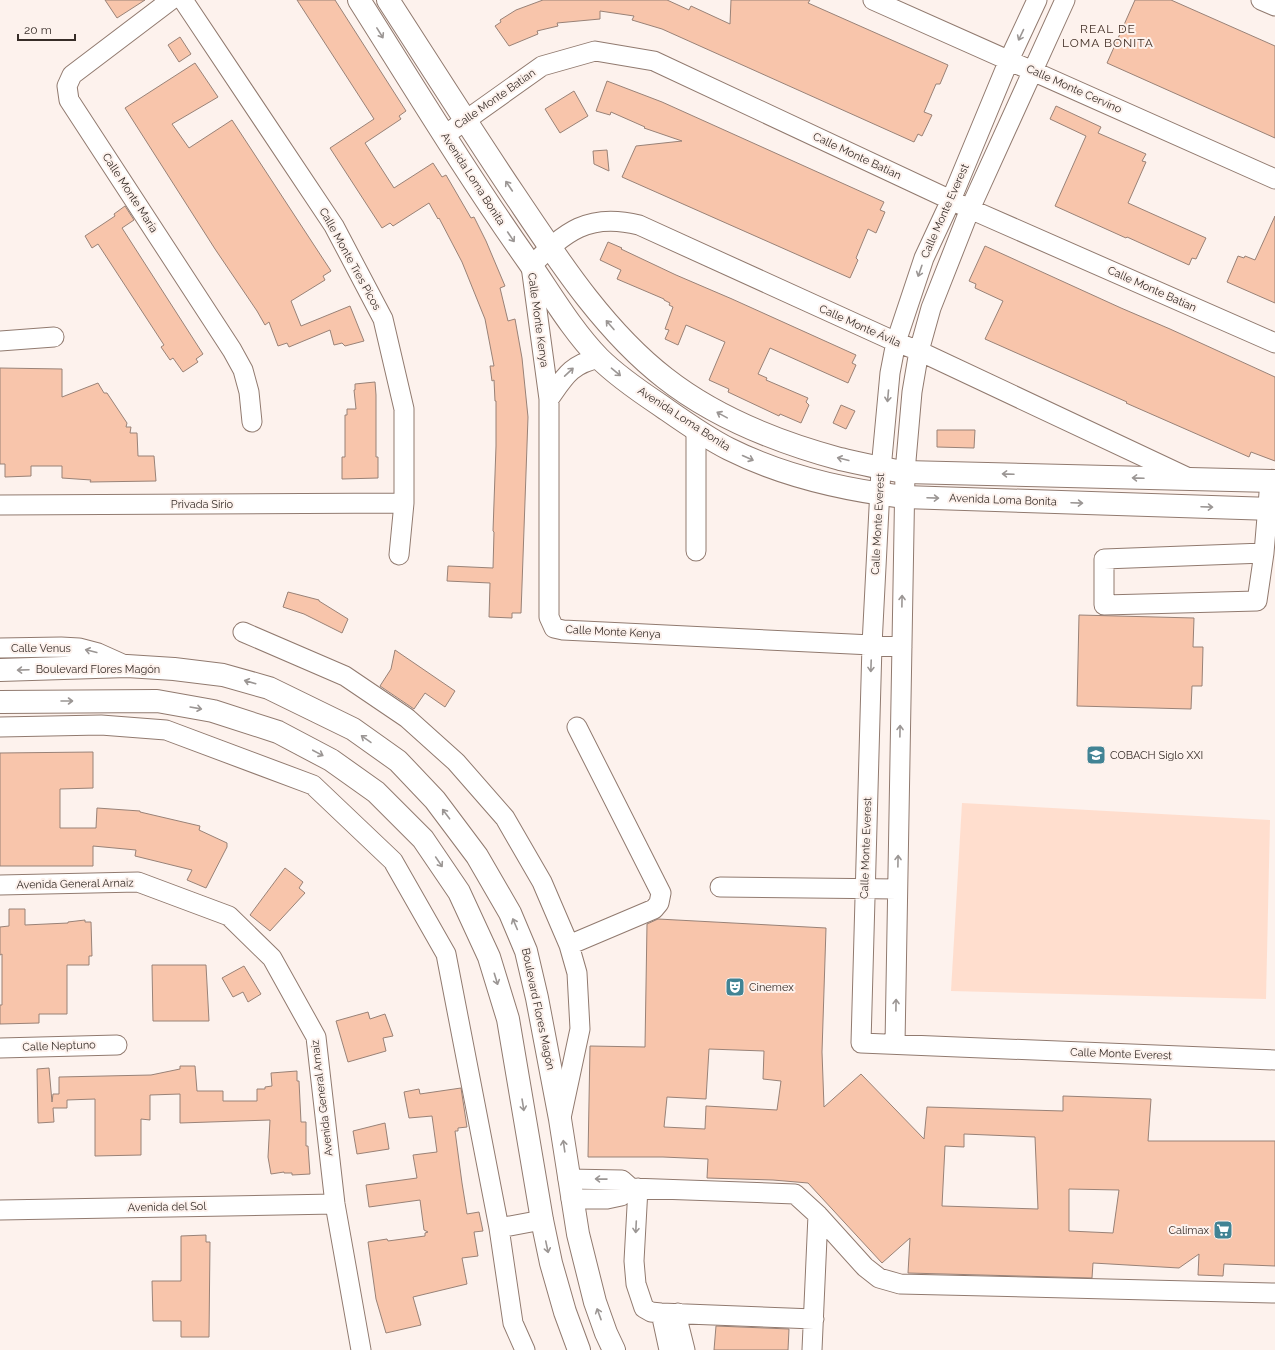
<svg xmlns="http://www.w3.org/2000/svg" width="1275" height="1350" font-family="Raleway,sans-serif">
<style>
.green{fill:#ffdece}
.building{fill:#f8c5ab;stroke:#998277;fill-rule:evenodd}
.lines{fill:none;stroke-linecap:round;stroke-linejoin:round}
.minor-casing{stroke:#917a6f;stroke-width:21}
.major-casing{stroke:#917a6f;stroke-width:24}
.minor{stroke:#fff;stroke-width:19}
.major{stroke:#fff;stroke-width:22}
.oneway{stroke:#9b9694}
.labels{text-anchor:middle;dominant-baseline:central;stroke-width:4;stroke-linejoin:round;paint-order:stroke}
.street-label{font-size:11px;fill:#372d28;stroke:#fdf2ed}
.poi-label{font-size:11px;fill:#372d28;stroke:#fdf2ed;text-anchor:start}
.neighbourhood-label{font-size:12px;letter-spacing:1px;fill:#443127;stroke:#fdf2ed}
</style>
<rect width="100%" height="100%" fill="#fdf2ed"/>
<!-- green -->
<path class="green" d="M 962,803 L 1270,820 L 1266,999 L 951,991 Z"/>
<!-- building -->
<path class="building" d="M 105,0 L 145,0 L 117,18 Z
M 297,0 L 335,0 L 406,111 L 399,116 L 401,119 L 365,143 L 394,188 L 433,163 L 442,177 L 446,175 L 471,218 L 474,217 L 486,241 L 505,286 L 500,288 L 508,321 L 515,319 L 522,358 L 528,417 L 521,613 L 512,613 L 512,618 L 489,617 L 490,583 L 447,581 L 448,566 L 493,568 L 494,532 L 493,531 L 496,446 L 496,401 L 495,401 L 494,380 L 492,381 L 490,366 L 494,366 L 485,319 L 462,262 L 439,218 L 438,219 L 429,203 L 393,226 L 390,223 L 382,228 L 330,148 L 374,119 Z
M 543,0 L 667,0 L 689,10 L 691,6 L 730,24 L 731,0 L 810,0 L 808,3 L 948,65 L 940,84 L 936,84 L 924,112 L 932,115 L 922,136 L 918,134 L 914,142 L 662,29 L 632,20 L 634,16 L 600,11 L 600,19 L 557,23 L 558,26 L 537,31 L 538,34 L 509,46 L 495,26 L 501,22 L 500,20 L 516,10 Z
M 1135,0 L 1171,0 L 1275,46 L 1275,138 L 1107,63 Z
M 180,37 L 191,54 L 179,62 L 168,45 Z
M 195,63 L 218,97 L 172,124 L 189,148 L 232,120 L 331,271 L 323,276 L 325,280 L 291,301 L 301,326 L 350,306 L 364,341 L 345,346 L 342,343 L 334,345 L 330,330 L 289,347 L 287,343 L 278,346 L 269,322 L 265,325 L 257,311 L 215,249 L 125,108 Z
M 607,81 L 662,102 L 884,202 L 880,210 L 885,212 L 876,233 L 868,229 L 856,258 L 858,260 L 850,278 L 622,177 L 636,146 L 682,141 L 644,128 L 645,127 L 611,112 L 610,115 L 596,111 Z
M 574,91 L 588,116 L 560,133 L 545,109 Z
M 1056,106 L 1101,127 L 1098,133 L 1146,154 L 1142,161 L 1146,162 L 1128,203 L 1206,238 L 1196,259 L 1192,258 L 1189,265 L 1127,237 L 1126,238 L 1055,206 L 1086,136 L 1050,119 Z
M 607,150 L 609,171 L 594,164 L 593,151 Z
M 125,206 L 134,220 L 122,228 L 203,354 L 196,359 L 198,362 L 183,372 L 173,358 L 170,360 L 161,347 L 164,345 L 98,244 L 92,248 L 85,236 L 115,216 L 114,214 Z
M 1275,216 L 1275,303 L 1227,282 L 1238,256 L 1244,258 L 1245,256 L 1255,260 Z
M 608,242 L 622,248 L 621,249 L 676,275 L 732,299 L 856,355 L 852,363 L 856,365 L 848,383 L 770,348 L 758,374 L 767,378 L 766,380 L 808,398 L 806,402 L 809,405 L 801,423 L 780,414 L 779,416 L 728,392 L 729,389 L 709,380 L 725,342 L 686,325 L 678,345 L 665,339 L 669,330 L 665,329 L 673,307 L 669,305 L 670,303 L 664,300 L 664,299 L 617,279 L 621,270 L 600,260 Z
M 985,246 L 1121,308 L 1170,329 L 1275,377 L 1275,461 L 1251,452 L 1249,457 L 1240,453 L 1126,403 L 1127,402 L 985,339 L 1003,301 L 975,288 L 976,284 L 969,281 Z
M 0,368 L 62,369 L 62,397 L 98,383 L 104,393 L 107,393 L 127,423 L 126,427 L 131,427 L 130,433 L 137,433 L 138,456 L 154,456 L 156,481 L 90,482 L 91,480 L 62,478 L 62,466 L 31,466 L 31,476 L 5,477 L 5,464 L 0,464 Z
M 375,382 L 376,395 L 376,457 L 378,457 L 378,478 L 342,479 L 342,457 L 345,457 L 345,415 L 347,415 L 347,409 L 356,409 L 354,390 L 355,390 L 355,384 Z
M 841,405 L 855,411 L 846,429 L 833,423 Z
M 937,430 L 975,430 L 974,448 L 937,447 Z
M 288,592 L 319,600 L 319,601 L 348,619 L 342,633 L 304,614 L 283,607 Z
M 1079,615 L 1194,618 L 1193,647 L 1203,647 L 1202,686 L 1192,686 L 1191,709 L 1077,706 Z
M 395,650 L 455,691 L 445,707 L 425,693 L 414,709 L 380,686 L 391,669 Z
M 93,752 L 93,788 L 60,789 L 60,828 L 96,828 L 97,808 L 140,811 L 140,812 L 200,826 L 199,830 L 227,843 L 227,847 L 206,888 L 187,880 L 192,870 L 135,856 L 136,850 L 93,846 L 93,866 L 0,866 L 0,753 Z
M 285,868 L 303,882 L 299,888 L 305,893 L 270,931 L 250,915 Z
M 9,909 L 25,909 L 25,925 L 68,923 L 68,922 L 85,920 L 85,922 L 91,922 L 92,956 L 89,956 L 89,965 L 67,965 L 67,1014 L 39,1014 L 39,1023 L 0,1024 L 0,1005 L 2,1005 L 2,954 L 0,955 L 0,927 L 9,926 Z
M 658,919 L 826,928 L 822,1052 L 824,1107 L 861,1074 L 924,1139 L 927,1107 L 1063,1111 L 1063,1096 L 1151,1099 L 1148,1141 L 1275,1141 L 1275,1266 L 1224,1264 L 1223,1276 L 1198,1275 L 1199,1254 L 1179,1268 L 1093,1263 L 1092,1278 L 908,1273 L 910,1238 L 882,1263 L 808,1183 L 773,1180 L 707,1178 L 708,1159 L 663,1157 L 588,1157 L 590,1046 L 645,1047 L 647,924 ZM 709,1049 L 764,1051 L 763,1079 L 781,1081 L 777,1110 L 706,1106 L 705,1129 L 664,1127 L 667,1097 L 706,1099 ZM 964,1134 L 1035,1137 L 1038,1209 L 942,1206 L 945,1146 L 964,1147 ZM 1069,1189 L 1119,1190 L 1113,1233 L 1069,1231 Z
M 152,965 L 206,965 L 209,1021 L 153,1021 Z
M 244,966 L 261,994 L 248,1002 L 243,992 L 233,997 L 222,978 Z
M 368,1012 L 370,1019 L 385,1014 L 393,1036 L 383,1038 L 386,1051 L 348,1062 L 336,1021 Z
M 180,1066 L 195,1066 L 197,1091 L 223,1091 L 223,1101 L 257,1101 L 257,1089 L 265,1089 L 265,1087 L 272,1086 L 271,1073 L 297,1071 L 297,1081 L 299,1081 L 301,1122 L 306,1122 L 306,1146 L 308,1146 L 310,1174 L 292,1175 L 292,1173 L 284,1173 L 284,1172 L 271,1174 L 268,1157 L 270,1120 L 180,1123 L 180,1094 L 150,1095 L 150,1120 L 141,1119 L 141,1155 L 95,1156 L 95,1099 L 67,1100 L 67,1108 L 53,1108 L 54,1122 L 38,1123 L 37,1069 L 49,1068 L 52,1102 L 53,1094 L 59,1094 L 59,1077 L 151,1075 L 180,1069 Z
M 461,1088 L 467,1127 L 458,1128 L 458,1131 L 455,1131 L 462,1183 L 467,1214 L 479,1212 L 483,1231 L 474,1232 L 478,1256 L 462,1258 L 467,1284 L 413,1297 L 421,1325 L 386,1333 L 376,1299 L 368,1242 L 387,1239 L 388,1241 L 425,1236 L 425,1233 L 428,1232 L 424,1230 L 420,1200 L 369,1207 L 366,1185 L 417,1178 L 413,1155 L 437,1152 L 432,1116 L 409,1118 L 404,1092 L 419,1089 L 420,1094 Z
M 385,1123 L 389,1149 L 357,1154 L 353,1131 Z
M 206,1235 L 206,1242 L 210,1242 L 209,1337 L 181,1337 L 181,1321 L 153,1321 L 152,1281 L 181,1281 L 181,1236 Z
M 716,1326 L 789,1329 L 788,1350 L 714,1350 Z"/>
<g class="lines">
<defs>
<path id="minor" d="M 171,0 L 72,75 L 67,86 L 69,100 L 232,350 L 243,370 L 249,392 L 252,422
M 183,0 L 334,226 L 383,319 L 404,409 L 404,503 L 399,555
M 873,0 L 1275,179
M 1037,0 L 1009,60 L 951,200 L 924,258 L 896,342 L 890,373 L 881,469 L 872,645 L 861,1043 L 1275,1060
M 1261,0 L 1275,6
M 445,135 L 542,66 L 595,51 L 654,61 L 970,209 L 1275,343
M 0,341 L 54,337
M 549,399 C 565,376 571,364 600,358
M 696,429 L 696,551
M 0,505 L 404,503
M 1264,553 L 1104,559 L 1104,605 L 1257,601 L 1264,553 L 1270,481
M 243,632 L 345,676 L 407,718 L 456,762 L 505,818 L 542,882 L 569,945 L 577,973 L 580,1029 L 561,1118
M 902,647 L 872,645 L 563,630 L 554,628 L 549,617 L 549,399 L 531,266 C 565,232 588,212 639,225 L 896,342 L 919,351 L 1191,479
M 0,648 L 61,647 L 79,648 L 98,653 L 127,666
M 0,727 L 101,725 L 166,730 L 313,785 L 393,861 L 446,954 L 499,1228 L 513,1323 L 525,1350
M 0,885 L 138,882 L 229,916 L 272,958 L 316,1037 L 335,1204 L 361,1350
M 720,887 L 897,889
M 569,945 L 654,909 L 659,903 L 661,893 L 577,727
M 895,1044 L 905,472 L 912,392 L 919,351 L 931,308 L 970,209 L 1065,0
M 0,1048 L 117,1045
M 568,1179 L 622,1180 L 631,1188 L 795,1194 L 818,1215 L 865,1267 L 879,1278 L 900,1284 L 1275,1293
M 638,1188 L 634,1261 L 636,1284 L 644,1308 L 651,1312 L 661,1313 L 814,1319
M 571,1199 L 607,1199 L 621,1196 L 631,1188
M 0,1210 L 335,1204
M 499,1228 L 542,1220
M 661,1313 L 669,1350
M 678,1313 L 679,1326 L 685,1350
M 812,1350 L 818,1215"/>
<path id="major" d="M 359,0 C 414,87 468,176 528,261 C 551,294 571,329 599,358 C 617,376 639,391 660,405 C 683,421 705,437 729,449 C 783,476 845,490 904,497 L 1275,509
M 388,0 C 430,65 471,130 514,194 C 557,258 603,330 665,378 C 716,418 777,442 840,459 C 862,464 883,469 905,472 L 1275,481
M 0,670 L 127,666 L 174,669 L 223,675 L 269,688 L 353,729 L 398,761 L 435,800 L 477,856 L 510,913 L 526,951 L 537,998 L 560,1119 L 578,1234 L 595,1302 L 606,1333 L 614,1350
M 0,702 L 157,701 L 213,711 L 278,732 L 331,760 L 376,792 L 423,839 L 459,892 L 489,957 L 508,1019 L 542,1220 L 551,1263 L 565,1312 L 579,1350"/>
</defs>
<!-- minor casing -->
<use href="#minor" class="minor-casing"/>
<!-- major casing -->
<use href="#major" class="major-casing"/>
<!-- minor -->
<use href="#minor" class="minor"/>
<!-- major -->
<use href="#major" class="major"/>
</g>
<!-- one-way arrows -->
<defs><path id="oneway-shaft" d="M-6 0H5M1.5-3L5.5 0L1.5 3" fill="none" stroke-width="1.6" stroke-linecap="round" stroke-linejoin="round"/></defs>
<g class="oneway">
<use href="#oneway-shaft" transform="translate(380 33) rotate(58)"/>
<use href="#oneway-shaft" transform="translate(1021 35) rotate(115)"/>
<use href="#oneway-shaft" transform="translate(509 186) rotate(-124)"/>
<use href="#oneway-shaft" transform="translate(511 237) rotate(56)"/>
<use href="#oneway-shaft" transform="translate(920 271) rotate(109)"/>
<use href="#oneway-shaft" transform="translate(610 325) rotate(-131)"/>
<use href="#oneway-shaft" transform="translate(569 372) rotate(-43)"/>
<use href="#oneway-shaft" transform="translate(616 372) rotate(40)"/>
<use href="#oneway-shaft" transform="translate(888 396) rotate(95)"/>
<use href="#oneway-shaft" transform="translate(722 415) rotate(-151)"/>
<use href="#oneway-shaft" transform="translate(748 458) rotate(24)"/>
<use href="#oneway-shaft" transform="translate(843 459) rotate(-166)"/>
<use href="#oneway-shaft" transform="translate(1008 474) rotate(-178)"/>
<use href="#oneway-shaft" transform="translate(1138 478) rotate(-178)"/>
<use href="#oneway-shaft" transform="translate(933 498) rotate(2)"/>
<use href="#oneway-shaft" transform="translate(1077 503) rotate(2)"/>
<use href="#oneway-shaft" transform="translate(1207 507) rotate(2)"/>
<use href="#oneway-shaft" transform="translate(902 601) rotate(-89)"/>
<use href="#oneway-shaft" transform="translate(91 651) rotate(-166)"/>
<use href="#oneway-shaft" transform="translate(871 666) rotate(92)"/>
<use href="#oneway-shaft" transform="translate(23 670) rotate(178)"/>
<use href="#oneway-shaft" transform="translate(250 682) rotate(-164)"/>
<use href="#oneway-shaft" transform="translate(67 701)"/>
<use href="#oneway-shaft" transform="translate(196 708) rotate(10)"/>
<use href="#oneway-shaft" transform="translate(900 731) rotate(-89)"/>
<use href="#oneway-shaft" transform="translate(366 739) rotate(-145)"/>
<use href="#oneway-shaft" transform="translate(318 753) rotate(28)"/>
<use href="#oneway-shaft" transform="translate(446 814) rotate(-127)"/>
<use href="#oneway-shaft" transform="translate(898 861) rotate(-89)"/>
<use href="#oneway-shaft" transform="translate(439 862) rotate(56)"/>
<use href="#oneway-shaft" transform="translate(515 924) rotate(-113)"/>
<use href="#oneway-shaft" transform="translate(496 979) rotate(73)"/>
<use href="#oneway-shaft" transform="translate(896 1005) rotate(-89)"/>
<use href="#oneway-shaft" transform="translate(523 1105) rotate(81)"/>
<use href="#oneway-shaft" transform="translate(564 1146) rotate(-98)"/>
<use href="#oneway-shaft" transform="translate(601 1179) rotate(-179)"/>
<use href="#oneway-shaft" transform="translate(636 1227) rotate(93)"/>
<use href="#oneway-shaft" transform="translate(547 1247) rotate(78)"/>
<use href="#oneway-shaft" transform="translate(599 1314) rotate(-110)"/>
</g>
<!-- icons -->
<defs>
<symbol id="school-square" viewBox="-11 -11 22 22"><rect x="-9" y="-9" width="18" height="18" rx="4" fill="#418394" stroke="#fdf2ed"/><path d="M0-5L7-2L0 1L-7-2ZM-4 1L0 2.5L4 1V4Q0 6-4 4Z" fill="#fff"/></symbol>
<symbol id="theatre-square" viewBox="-11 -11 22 22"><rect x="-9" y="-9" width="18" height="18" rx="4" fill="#418394" stroke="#fdf2ed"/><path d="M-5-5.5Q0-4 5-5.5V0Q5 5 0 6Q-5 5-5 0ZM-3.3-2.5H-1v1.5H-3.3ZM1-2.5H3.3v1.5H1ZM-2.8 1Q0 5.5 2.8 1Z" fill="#fff"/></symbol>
<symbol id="supermarket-square" viewBox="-11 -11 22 22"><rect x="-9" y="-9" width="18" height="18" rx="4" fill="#418394" stroke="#fdf2ed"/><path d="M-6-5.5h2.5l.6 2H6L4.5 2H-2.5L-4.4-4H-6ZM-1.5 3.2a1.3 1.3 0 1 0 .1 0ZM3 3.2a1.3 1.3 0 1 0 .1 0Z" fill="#fff"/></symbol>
</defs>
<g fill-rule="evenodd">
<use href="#school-square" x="1085" y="744" width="22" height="22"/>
<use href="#theatre-square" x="724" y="976" width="22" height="22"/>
<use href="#supermarket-square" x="1212" y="1219" width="22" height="22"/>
</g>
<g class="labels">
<!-- street labels -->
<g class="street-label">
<text transform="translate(1074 89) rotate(24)">Calle Monte Cervino</text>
<text transform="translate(495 99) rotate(-35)">Calle Monte Batian</text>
<text transform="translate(857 156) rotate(25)">Calle Monte Batian</text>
<text transform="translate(473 179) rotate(57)">Avenida Loma Bonita</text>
<text transform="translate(130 193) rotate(57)">Calle Monte María</text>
<text transform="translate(945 211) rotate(-66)">Calle Monte Everest</text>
<text transform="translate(350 259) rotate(61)">Calle Monte Tres Picos</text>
<text transform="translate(1152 289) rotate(24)">Calle Monte Batian</text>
<text transform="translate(538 320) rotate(82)">Calle Monte Kenya</text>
<text transform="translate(860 326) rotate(24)">Calle Monte Ávila</text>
<text transform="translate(684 419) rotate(33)">Avenida Loma Bonita</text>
<text transform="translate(1003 500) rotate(2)">Avenida Loma Bonita</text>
<text x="202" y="504">Privada Sirio</text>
<text transform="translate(878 524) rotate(-87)">Calle Monte Everest</text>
<text transform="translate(613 632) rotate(3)">Calle Monte Kenya</text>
<text x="41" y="648">Calle Venus</text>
<text x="98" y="669">Boulevard Flores Magón</text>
<text transform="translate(866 848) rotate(-88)">Calle Monte Everest</text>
<text transform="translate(75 884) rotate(-1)">Avenida General Arnaiz</text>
<text transform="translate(538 1009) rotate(78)">Boulevard Flores Magón</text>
<text transform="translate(59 1046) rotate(-2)">Calle Neptuno</text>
<text transform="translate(1121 1054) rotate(2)">Calle Monte Everest</text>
<text transform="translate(322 1098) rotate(-97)">Avenida General Arnaiz</text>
<text transform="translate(167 1207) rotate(-1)">Avenida del Sol</text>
</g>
<!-- poi labels -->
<g class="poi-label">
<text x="1110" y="755">COBACH Siglo XXI</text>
<text x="749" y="987">Cinemex</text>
<text x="1209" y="1230" text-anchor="end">Calimax</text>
</g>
<!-- neighbourhood labels -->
<g class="neighbourhood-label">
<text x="1108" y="29">REAL DE<tspan x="1108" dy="14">LOMA BONITA</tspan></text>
</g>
</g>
<!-- scale -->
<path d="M18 34v6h57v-6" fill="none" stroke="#372d28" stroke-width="2"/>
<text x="24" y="34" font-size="12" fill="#372d28" stroke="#fdf2ed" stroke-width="3" paint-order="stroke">20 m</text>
</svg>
